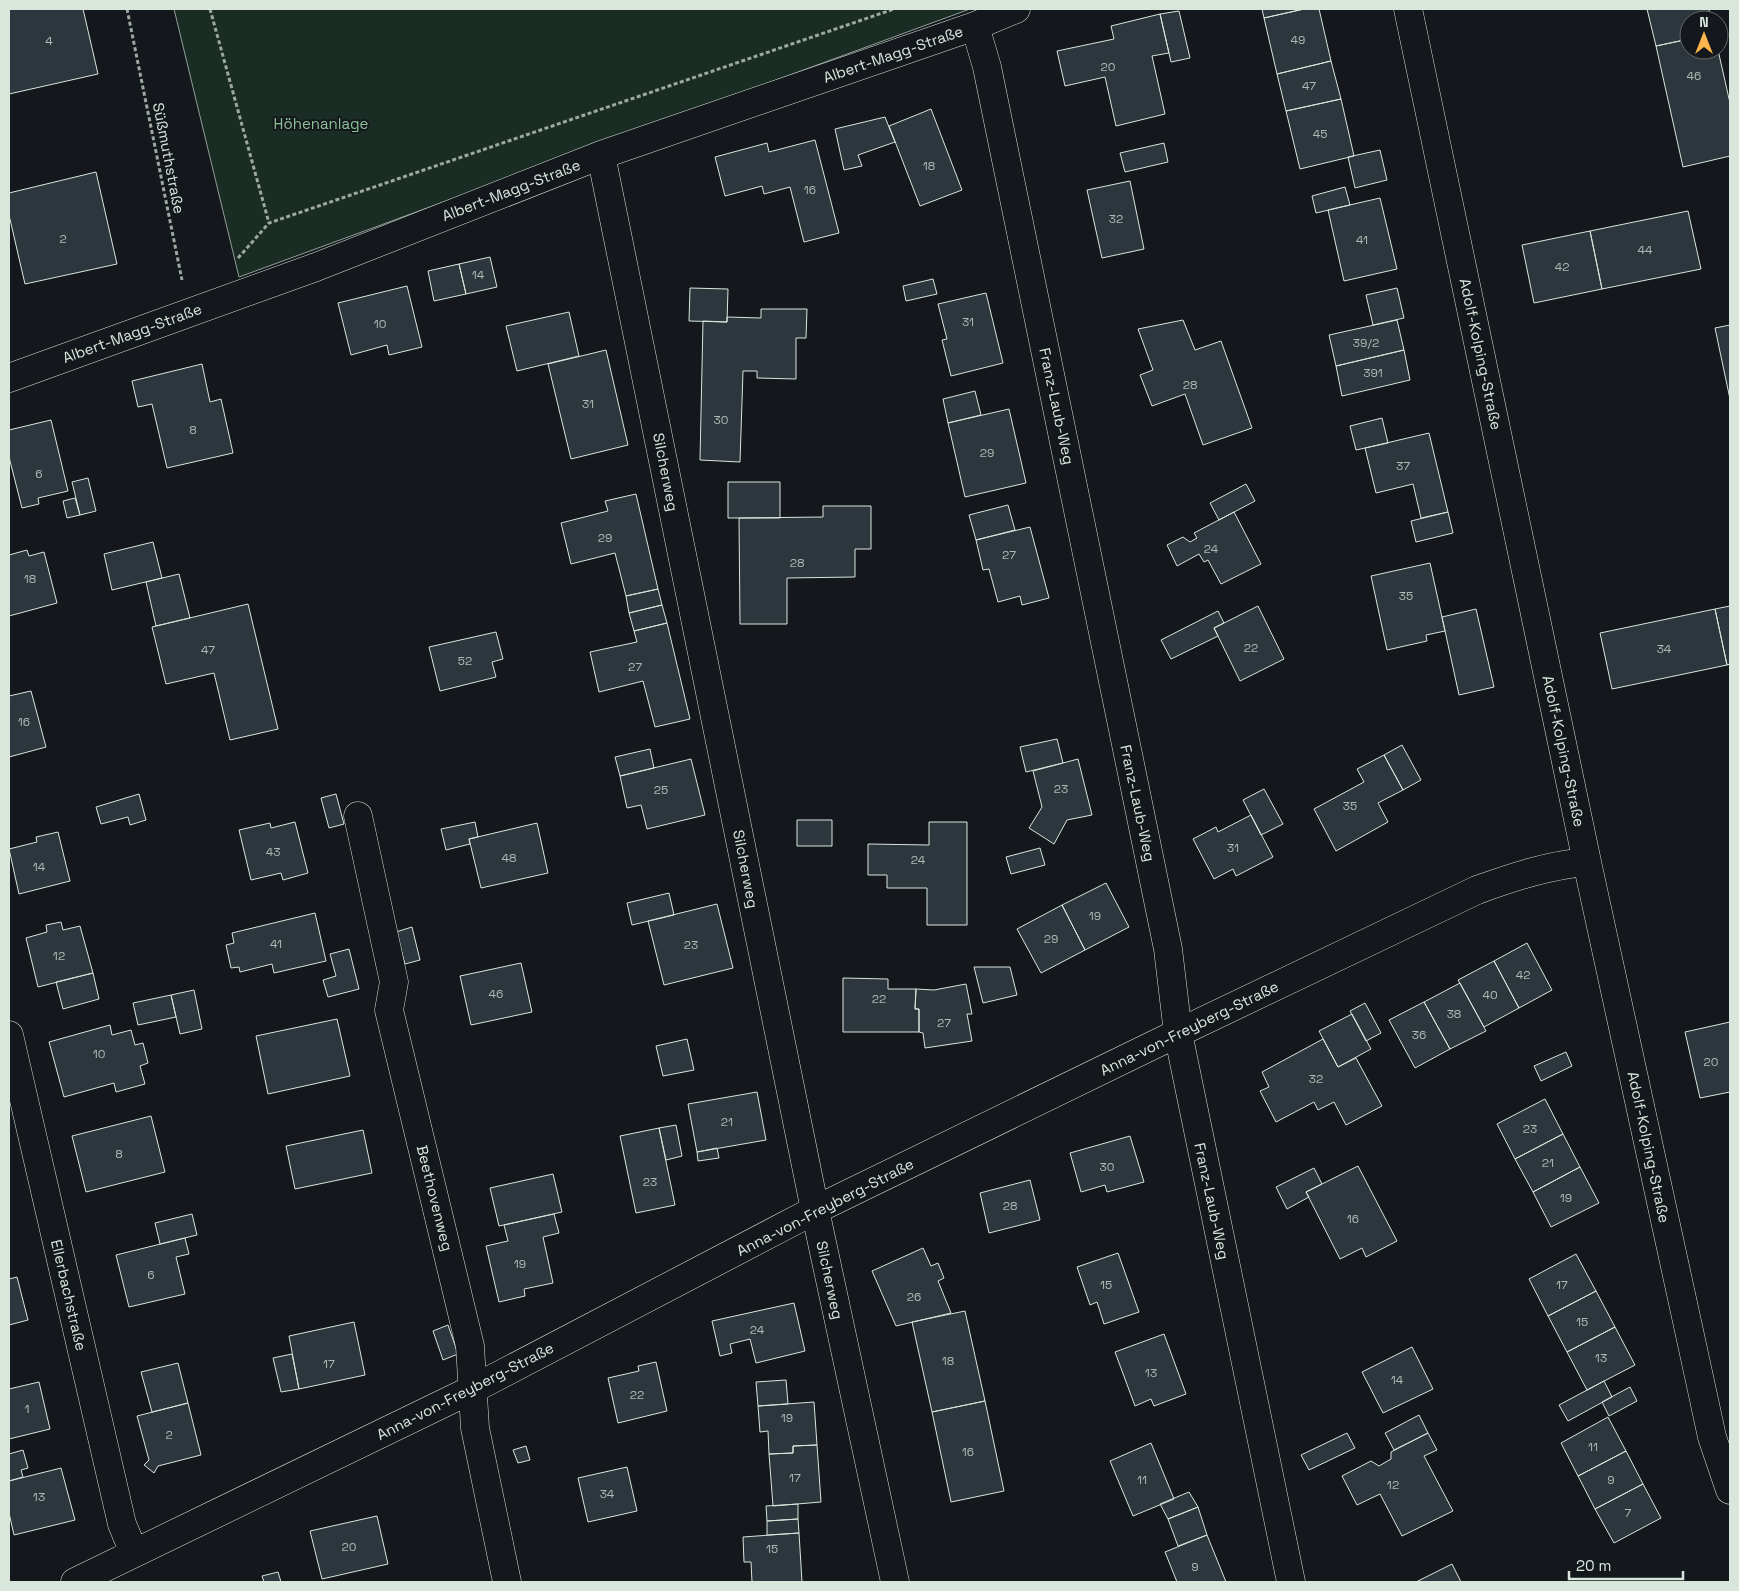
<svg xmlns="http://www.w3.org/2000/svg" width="1739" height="1591" font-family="'Space Grotesk',sans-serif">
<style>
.green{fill:#1a2d24;stroke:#939e99}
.building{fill:#2c363c;stroke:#d8e6dc}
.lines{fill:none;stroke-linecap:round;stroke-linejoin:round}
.street-casing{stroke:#d8e6dc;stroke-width:29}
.path{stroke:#9da8a2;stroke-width:3;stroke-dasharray:4 2.5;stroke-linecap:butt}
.street{stroke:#14181c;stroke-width:28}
.labels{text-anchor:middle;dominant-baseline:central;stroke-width:4;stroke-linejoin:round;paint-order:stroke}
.number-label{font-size:12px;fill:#adbab4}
.street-label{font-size:15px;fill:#d8e6dc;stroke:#14181c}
.park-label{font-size:15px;fill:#8ac095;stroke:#14181c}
</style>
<rect width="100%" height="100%" fill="#14181c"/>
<!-- green -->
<path class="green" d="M 174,9 L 970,9 L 239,277 Z"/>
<!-- building -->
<path class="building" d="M 9,9 L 83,9 L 98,74 L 9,94 Z
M 1262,9 L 1304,9 L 1264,18 Z
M 1304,9 L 1319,9 L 1331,61 L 1277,74 L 1264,18 Z
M 1647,9 L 1709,9 L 1711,20 L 1689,20 L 1689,39 L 1656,46 Z
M 1179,11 L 1190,58 L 1171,62 L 1160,14 Z
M 1160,14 L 1169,53 L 1152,56 L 1165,114 L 1116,126 L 1105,77 L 1065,86 L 1057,51 L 1114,39 L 1111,26 Z
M 1689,39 L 1689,50 L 1718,50 L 1730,103 L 1730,156 L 1683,167 L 1656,46 Z
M 1331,61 L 1341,99 L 1286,111 L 1277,74 Z
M 1341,99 L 1354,156 L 1300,169 L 1286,111 Z
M 931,109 L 962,190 L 920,206 L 889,126 Z
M 885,117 L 895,142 L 858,155 L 862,166 L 844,170 L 835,129 Z
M 815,140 L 839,233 L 804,242 L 790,187 L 764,194 L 762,186 L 725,196 L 715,157 L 767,143 L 769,152 Z
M 1164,143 L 1168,162 L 1125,172 L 1120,153 Z
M 1380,150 L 1387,180 L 1355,188 L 1348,157 Z
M 96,172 L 117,264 L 25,284 L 9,215 L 9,193 Z
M 1130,181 L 1144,249 L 1102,258 L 1087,190 Z
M 1345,187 L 1350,205 L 1316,213 L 1312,196 Z
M 1380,198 L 1397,269 L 1344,281 L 1328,210 Z
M 1688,211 L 1701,269 L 1602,289 L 1590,231 Z
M 1590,231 L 1602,289 L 1534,303 L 1522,245 Z
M 490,257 L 497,287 L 466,294 L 459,264 Z
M 459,264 L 466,294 L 434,301 L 428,271 Z
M 933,279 L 937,294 L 906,301 L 903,286 Z
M 407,286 L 422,347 L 389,355 L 387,345 L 351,355 L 338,303 Z
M 690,288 L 728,289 L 727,322 L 689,321 Z
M 1397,288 L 1404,318 L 1373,325 L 1366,295 Z
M 986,293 L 1003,363 L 951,376 L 942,340 L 947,339 L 938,304 Z
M 761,309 L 807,309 L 806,338 L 796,338 L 796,379 L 757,378 L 757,371 L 743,371 L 740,462 L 700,460 L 703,321 L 727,322 L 727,317 L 761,318 Z
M 569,312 L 579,356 L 517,371 L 506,326 Z
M 1183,320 L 1195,350 L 1221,341 L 1252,428 L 1203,445 L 1185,394 L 1152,406 L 1140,375 L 1153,370 L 1138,329 Z
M 1397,320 L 1404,350 L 1336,366 L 1329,335 Z
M 1730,325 L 1730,399 L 1715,328 Z
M 606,350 L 628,445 L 571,459 L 548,364 Z
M 1404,350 L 1410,380 L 1342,396 L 1336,366 Z
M 202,364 L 210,402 L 221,399 L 233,453 L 167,468 L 152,404 L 138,407 L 132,381 Z
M 975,391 L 981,415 L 948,423 L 943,399 Z
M 1009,409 L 1026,483 L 965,497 L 948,423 Z
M 1382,418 L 1388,443 L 1356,450 L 1350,426 Z
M 51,420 L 68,491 L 38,498 L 39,504 L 22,508 L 9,457 L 9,430 Z
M 1429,433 L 1448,512 L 1421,518 L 1413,484 L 1376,493 L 1365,448 Z
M 88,478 L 96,511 L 80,515 L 72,482 Z
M 728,482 L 780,482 L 780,518 L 728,518 Z
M 1246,484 L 1255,501 L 1219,520 L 1210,503 Z
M 636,494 L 658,589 L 626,596 L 615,553 L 571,564 L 561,523 L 608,511 L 605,501 Z
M 75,498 L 80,515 L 67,518 L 63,501 Z
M 1008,505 L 1015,530 L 976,540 L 969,515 Z
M 823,506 L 871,506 L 871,549 L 855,549 L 855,577 L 787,578 L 787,624 L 740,624 L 739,518 L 823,517 Z
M 1234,512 L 1261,564 L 1221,584 L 1208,560 L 1204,562 L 1199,554 L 1177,566 L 1167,545 L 1183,537 L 1190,542 L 1197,538 L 1194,533 Z
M 1448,512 L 1453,533 L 1416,542 L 1411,521 Z
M 1030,527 L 1049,598 L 1022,605 L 1020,596 L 998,602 L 989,569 L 983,570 L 976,540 Z
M 153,542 L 162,578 L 112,590 L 104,554 Z
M 27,550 L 29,556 L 44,552 L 57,603 L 9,616 L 9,555 Z
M 1430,563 L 1445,631 L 1426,635 L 1427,641 L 1387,650 L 1371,576 Z
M 179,574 L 190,618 L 156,626 L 146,582 Z
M 658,589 L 662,605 L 629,613 L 626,596 Z
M 248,604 L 278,729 L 230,740 L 214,673 L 166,684 L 152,627 Z
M 662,605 L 667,623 L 634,631 L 629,613 Z
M 1258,606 L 1284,659 L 1240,681 L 1214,628 Z
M 1730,606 L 1730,664 L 1727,665 L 1715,609 Z
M 1476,609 L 1494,687 L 1459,695 L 1442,617 Z
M 1715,609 L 1727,665 L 1612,689 L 1600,633 Z
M 1218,611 L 1224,623 L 1214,628 L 1218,636 L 1171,659 L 1161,640 Z
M 667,623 L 690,719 L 655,727 L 643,681 L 599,692 L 590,652 L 637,642 L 634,631 Z
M 496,632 L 503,659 L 492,662 L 496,677 L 440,691 L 429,647 Z
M 31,691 L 46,747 L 9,757 L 9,696 Z
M 1057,739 L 1063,763 L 1026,772 L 1020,747 Z
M 1402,745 L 1421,780 L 1403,790 L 1384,755 Z
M 650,749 L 654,768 L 620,776 L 615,757 Z
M 1384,755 L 1403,790 L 1378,803 L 1388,822 L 1336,851 L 1314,809 L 1364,782 L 1357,769 Z
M 691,759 L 705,815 L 647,829 L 641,805 L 627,808 L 620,776 Z
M 1078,759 L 1092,815 L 1067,820 L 1054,844 L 1029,828 L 1042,807 L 1033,771 Z
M 1264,789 L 1283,824 L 1261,835 L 1243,800 Z
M 139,794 L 146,820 L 130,825 L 128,817 L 101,824 L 96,807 Z
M 336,794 L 344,824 L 329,828 L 321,798 Z
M 1251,815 L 1273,857 L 1236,876 L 1233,869 L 1214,879 L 1193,839 L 1216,827 L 1218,832 Z
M 797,820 L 832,820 L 832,846 L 797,846 Z
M 295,822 L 308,873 L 283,880 L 281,873 L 251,880 L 239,830 L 270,823 L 271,828 Z
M 475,822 L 478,837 L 469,839 L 470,844 L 446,850 L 441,829 Z
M 929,822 L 967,822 L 967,925 L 927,925 L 927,888 L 887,888 L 887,875 L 868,875 L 868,844 L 929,845 Z
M 537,823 L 548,873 L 481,888 L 469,839 Z
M 58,832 L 70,881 L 19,894 L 9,849 L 37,842 L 36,837 Z
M 1040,848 L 1045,865 L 1011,874 L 1006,857 Z
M 1106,883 L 1129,927 L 1085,950 L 1062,905 Z
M 669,893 L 674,915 L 632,925 L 627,903 Z
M 717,904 L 733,968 L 664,985 L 648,921 Z
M 1062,905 L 1085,950 L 1041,973 L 1017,929 Z
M 315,913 L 326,961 L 274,973 L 272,964 L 240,972 L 239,967 L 231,968 L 226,945 L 234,943 L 232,933 Z
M 61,922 L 63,930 L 80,926 L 93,973 L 38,987 L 26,938 L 47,932 L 46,925 Z
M 412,927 L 420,960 L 405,964 L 396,932 Z
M 1527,943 L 1552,990 L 1519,1008 L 1494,961 Z
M 349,949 L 359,989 L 328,997 L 323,980 L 336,976 L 330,954 Z
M 1494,961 L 1519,1008 L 1484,1027 L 1458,980 Z
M 521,963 L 532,1012 L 471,1025 L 460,976 Z
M 974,967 L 1010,967 L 1017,995 L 983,1003 Z
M 93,973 L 99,999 L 63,1009 L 56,982 Z
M 843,978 L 888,979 L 888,989 L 916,989 L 915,1009 L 919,1009 L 919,1032 L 843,1032 Z
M 1460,983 L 1486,1031 L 1450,1049 L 1424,1002 Z
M 966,984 L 972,1014 L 967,1014 L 972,1041 L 925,1048 L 923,1033 L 919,1032 L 919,1009 L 915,1009 L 916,989 L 934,990 Z
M 194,990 L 202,1029 L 180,1034 L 171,995 Z
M 171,995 L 176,1017 L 138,1025 L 133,1003 Z
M 1424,1002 L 1450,1049 L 1415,1068 L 1389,1020 Z
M 1365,1003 L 1381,1033 L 1366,1041 L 1350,1011 Z
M 1352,1014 L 1371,1049 L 1338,1067 L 1319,1031 Z
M 337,1019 L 350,1076 L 268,1094 L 256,1036 Z
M 1730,1022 L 1730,1092 L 1700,1098 L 1685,1032 Z
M 110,1025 L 112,1035 L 131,1030 L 135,1045 L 143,1043 L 148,1063 L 140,1066 L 145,1084 L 116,1092 L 114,1083 L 64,1097 L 49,1042 Z
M 687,1039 L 694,1070 L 663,1076 L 656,1046 Z
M 1323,1039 L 1338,1067 L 1356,1058 L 1382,1106 L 1346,1125 L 1334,1102 L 1318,1110 L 1314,1102 L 1276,1122 L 1260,1091 L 1269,1087 L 1262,1072 Z
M 1566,1052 L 1572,1066 L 1541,1081 L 1534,1066 Z
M 757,1092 L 766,1140 L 697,1152 L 688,1104 Z
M 1545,1099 L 1563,1134 L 1515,1159 L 1497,1124 Z
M 151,1116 L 165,1172 L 86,1192 L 72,1136 Z
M 676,1125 L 682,1156 L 666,1160 L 659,1128 Z
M 659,1128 L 675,1205 L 636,1213 L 620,1136 Z
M 363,1130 L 372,1173 L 295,1189 L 286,1146 Z
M 1563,1134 L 1580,1167 L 1533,1192 L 1515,1159 Z
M 1130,1136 L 1144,1182 L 1107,1192 L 1105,1185 L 1081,1192 L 1070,1153 Z
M 717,1148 L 719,1158 L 698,1161 L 697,1152 Z
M 1358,1166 L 1397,1241 L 1366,1257 L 1362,1248 L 1340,1259 L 1306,1192 Z
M 1580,1167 L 1599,1203 L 1551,1227 L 1533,1192 Z
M 1314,1168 L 1322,1184 L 1306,1192 L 1309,1197 L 1287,1209 L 1276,1187 Z
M 553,1174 L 562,1212 L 499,1226 L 490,1188 Z
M 1030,1180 L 1040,1220 L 989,1233 L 980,1193 Z
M 192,1214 L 197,1235 L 160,1244 L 155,1223 Z
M 554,1214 L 559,1233 L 543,1237 L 553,1283 L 524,1289 L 525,1296 L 499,1302 L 486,1246 L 508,1241 L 504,1225 Z
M 185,1238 L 189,1254 L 176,1257 L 185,1294 L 129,1307 L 116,1255 Z
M 923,1248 L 931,1266 L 938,1263 L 944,1278 L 938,1281 L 951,1313 L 896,1326 L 872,1271 Z
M 1118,1253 L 1139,1312 L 1104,1324 L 1097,1302 L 1090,1305 L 1077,1267 Z
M 1576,1254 L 1596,1291 L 1548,1316 L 1529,1279 Z
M 17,1277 L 28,1320 L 9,1325 L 9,1279 Z
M 1596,1291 L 1615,1327 L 1567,1352 L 1548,1316 Z
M 794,1303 L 805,1351 L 756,1363 L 750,1339 L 730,1344 L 732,1353 L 720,1356 L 712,1321 Z
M 965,1311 L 985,1401 L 932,1412 L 912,1322 Z
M 354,1322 L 365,1375 L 299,1389 L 289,1336 Z
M 448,1325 L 458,1354 L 443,1360 L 433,1331 Z
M 1615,1327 L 1635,1365 L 1587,1390 L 1567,1352 Z
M 1164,1334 L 1186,1394 L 1154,1406 L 1151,1399 L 1135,1406 L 1115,1352 Z
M 1412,1347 L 1433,1389 L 1383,1413 L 1362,1372 Z
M 292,1354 L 299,1389 L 281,1392 L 273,1358 Z
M 656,1362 L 667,1411 L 618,1423 L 608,1378 L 639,1371 L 638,1366 Z
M 178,1363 L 188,1403 L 152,1412 L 141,1372 Z
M 786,1380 L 788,1404 L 758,1406 L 756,1382 Z
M 1604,1381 L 1612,1397 L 1568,1421 L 1559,1405 Z
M 39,1382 L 50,1429 L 9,1439 L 9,1389 Z
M 1630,1387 L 1637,1401 L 1609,1416 L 1602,1402 Z
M 985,1401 L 1004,1491 L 951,1502 L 932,1412 Z
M 814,1402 L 817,1445 L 793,1446 L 793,1453 L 769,1454 L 768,1431 L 760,1432 L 758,1406 Z
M 188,1403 L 201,1455 L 158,1466 L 154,1473 L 144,1465 L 149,1460 L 137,1416 Z
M 1419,1415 L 1428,1433 L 1394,1450 L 1385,1433 Z
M 1608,1417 L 1626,1451 L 1578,1476 L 1561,1443 Z
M 1347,1433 L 1355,1448 L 1309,1470 L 1301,1455 Z
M 1428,1433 L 1437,1450 L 1424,1456 L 1453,1511 L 1402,1536 L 1380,1494 L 1357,1505 L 1342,1476 L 1371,1461 L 1379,1466 L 1391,1459 L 1391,1452 Z
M 1151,1443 L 1174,1499 L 1133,1516 L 1110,1461 Z
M 817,1445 L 821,1502 L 773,1506 L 769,1454 L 793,1453 L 793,1446 Z
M 526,1446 L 530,1460 L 518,1463 L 513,1450 Z
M 23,1450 L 28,1468 L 21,1470 L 23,1477 L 9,1481 L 9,1454 Z
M 1626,1451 L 1643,1484 L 1595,1509 L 1578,1476 Z
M 627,1467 L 637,1511 L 588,1522 L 578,1478 Z
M 61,1468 L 75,1520 L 14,1535 L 9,1513 L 9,1481 Z
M 1643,1484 L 1661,1518 L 1614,1543 L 1595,1509 Z
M 1189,1492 L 1198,1507 L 1168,1519 L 1160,1504 Z
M 798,1504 L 798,1519 L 767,1521 L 766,1506 Z
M 1198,1507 L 1207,1535 L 1178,1546 L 1168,1519 Z
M 377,1516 L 388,1564 L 322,1579 L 310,1531 Z
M 798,1519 L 799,1533 L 767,1535 L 767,1521 Z
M 799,1533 L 802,1582 L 752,1582 L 751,1562 L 744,1562 L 743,1537 Z
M 1207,1535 L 1226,1582 L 1177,1582 L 1165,1552 Z
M 1452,1564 L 1461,1582 L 1416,1582 Z
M 278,1572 L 281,1582 L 264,1582 L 262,1576 Z"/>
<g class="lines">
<defs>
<path id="street" d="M 1408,9 L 1587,862 L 1703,1395 L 1712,1437 L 1730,1490
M 975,26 L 987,67 L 1168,949 L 1178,1033 L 1291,1582
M 601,155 L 815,1210 L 895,1582
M 9,378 L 316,267 L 601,155 L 975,26 L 1016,9
M 358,816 L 394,982 L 389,1010 L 470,1346 L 475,1428 L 507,1582
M 9,1035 L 122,1524 L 134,1553
M 75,1582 L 473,1389 L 815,1210 L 1178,1033 L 1477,890 C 1513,877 1549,865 1587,862"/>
</defs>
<!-- street casing -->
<use href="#street" class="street-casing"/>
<!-- path -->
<path class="path" d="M 127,9 L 182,280
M 210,9 L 269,223
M 238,258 L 269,223 L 894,9"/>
<!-- street -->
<use href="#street" class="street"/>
</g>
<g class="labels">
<!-- number labels -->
<g class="number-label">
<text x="1298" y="40">49</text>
<text x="49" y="41">4</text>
<text x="1108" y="67">20</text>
<text x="1694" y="76">46</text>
<text x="1309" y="86">47</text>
<text x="1320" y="134">45</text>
<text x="929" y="166">18</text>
<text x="810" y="190">16</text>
<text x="1116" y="219">32</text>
<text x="63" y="239">2</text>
<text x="1362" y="240">41</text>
<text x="1645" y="250">44</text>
<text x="1562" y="267">42</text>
<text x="478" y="275">14</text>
<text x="968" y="322">31</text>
<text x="380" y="324">10</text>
<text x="1366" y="343">39/2</text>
<text x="1373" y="373">391</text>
<text x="1190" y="385">28</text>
<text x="588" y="404">31</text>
<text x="721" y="420">30</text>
<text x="193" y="430">8</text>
<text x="987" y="453">29</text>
<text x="1403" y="466">37</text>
<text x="39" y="474">6</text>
<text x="605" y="538">29</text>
<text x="1211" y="549">24</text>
<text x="1009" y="555">27</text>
<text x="797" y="563">28</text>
<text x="30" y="579">18</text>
<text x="1406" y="596">35</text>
<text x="1251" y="648">22</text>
<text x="1664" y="649">34</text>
<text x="208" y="650">47</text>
<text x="465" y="661">52</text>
<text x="635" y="667">27</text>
<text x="24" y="722">16</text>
<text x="1061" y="789">23</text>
<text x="661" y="790">25</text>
<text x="1350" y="806">35</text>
<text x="1233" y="848">31</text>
<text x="273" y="852">43</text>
<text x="509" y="858">48</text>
<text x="918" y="860">24</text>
<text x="39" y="867">14</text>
<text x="1095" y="916">19</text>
<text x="1051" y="939">29</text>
<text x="276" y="944">41</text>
<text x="691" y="945">23</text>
<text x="59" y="956">12</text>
<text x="1523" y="975">42</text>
<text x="496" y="994">46</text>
<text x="1490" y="995">40</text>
<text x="879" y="999">22</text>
<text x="1454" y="1014">38</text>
<text x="944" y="1023">27</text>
<text x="1419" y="1035">36</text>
<text x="99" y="1054">10</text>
<text x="1711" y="1062">20</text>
<text x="1316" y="1079">32</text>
<text x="727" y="1122">21</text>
<text x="1530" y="1129">23</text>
<text x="119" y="1154">8</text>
<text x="1548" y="1163">21</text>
<text x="1107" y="1167">30</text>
<text x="650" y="1182">23</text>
<text x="1566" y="1198">19</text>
<text x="1010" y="1206">28</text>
<text x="1353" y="1219">16</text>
<text x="520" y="1264">19</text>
<text x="151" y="1275">6</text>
<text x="1106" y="1285">15</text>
<text x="1562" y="1285">17</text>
<text x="914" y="1297">26</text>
<text x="1582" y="1322">15</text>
<text x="757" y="1330">24</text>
<text x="1601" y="1358">13</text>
<text x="948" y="1361">18</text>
<text x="329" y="1364">17</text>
<text x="1151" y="1373">13</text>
<text x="1397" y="1380">14</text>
<text x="637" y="1395">22</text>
<text x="27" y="1409">1</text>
<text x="787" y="1418">19</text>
<text x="169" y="1435">2</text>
<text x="1593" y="1447">11</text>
<text x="968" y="1452">16</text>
<text x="795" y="1478">17</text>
<text x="1142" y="1480">11</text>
<text x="1611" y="1480">9</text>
<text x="1393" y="1485">12</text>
<text x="607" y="1494">34</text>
<text x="39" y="1497">13</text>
<text x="1628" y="1513">7</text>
<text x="349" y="1547">20</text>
<text x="772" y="1549">15</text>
<text x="1195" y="1567">9</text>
</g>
<!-- street labels -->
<g class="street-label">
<text transform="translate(893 54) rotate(-19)">Albert-Magg-Straße</text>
<text transform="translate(169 158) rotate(79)">Süßmuthstraße</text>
<text transform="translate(511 190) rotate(-21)">Albert-Magg-Straße</text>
<text transform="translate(132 333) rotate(-20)">Albert-Magg-Straße</text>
<text transform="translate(1481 354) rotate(78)">Adolf-Kolping-Straße</text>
<text transform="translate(1057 406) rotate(78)">Franz-Laub-Weg</text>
<text transform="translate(666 472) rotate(79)">Silcherweg</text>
<text transform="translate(1564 751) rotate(78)">Adolf-Kolping-Straße</text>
<text transform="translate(1138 803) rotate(78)">Franz-Laub-Weg</text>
<text transform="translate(746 869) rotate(79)">Silcherweg</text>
<text transform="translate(1189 1028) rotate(-26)">Anna-von-Freyberg-Straße</text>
<text transform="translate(1649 1147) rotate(78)">Adolf-Kolping-Straße</text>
<text transform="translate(435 1198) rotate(76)">Beethovenweg</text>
<text transform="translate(1212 1201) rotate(78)">Franz-Laub-Weg</text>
<text transform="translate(825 1207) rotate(-27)">Anna-von-Freyberg-Straße</text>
<text transform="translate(830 1280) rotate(78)">Silcherweg</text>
<text transform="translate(69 1295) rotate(77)">Ellerbachstraße</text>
<text transform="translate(465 1391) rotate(-27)">Anna-von-Freyberg-Straße</text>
</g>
<!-- park labels -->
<g class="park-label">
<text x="321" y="123">Höhenanlage</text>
</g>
</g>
<!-- border -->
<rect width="1739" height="1591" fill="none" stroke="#d8e6dc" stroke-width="20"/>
<!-- north arrow -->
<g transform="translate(1704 35)"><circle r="24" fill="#14181c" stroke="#626a69"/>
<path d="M0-4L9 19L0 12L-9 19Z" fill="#ffb74d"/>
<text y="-8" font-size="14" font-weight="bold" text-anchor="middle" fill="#d8e6dc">N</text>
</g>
<!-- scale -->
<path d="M1569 1571v8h114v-8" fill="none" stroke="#d8e6dc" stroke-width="2.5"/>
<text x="1576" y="1571" font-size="15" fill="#d8e6dc" stroke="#14181c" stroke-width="4" paint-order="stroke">20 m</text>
</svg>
